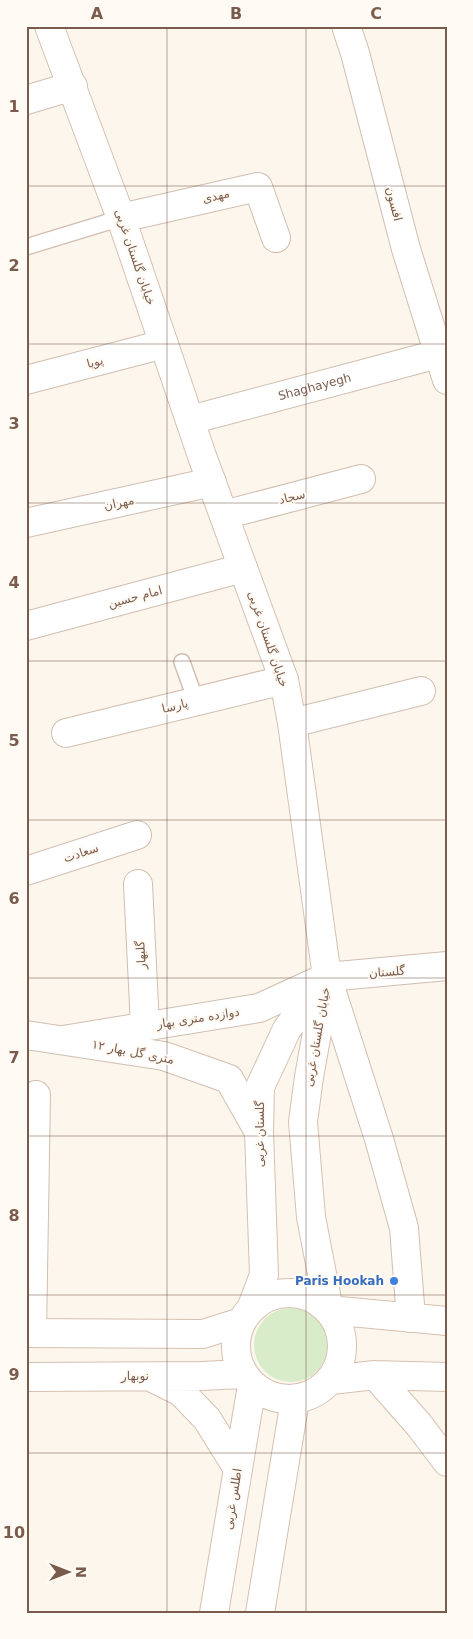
<svg xmlns="http://www.w3.org/2000/svg" width="473" height="1639" font-family="'DejaVu Sans',Cairo,sans-serif">
<style>
.green{fill:#d8ecc9}
.lines{fill:none;stroke-linecap:round;stroke-linejoin:round}
.lane-casing{stroke:#d1beb0;stroke-width:18}
.street-casing{stroke:#d1beb0;stroke-width:30}
.secondary-casing{stroke:#d6c0b0;stroke-width:30}
.lane{stroke:#fff;stroke-width:15}
.street{stroke:#fff;stroke-width:28}
.secondary{stroke:#fff;stroke-width:28}
.grid{fill:none;stroke:#7a5c4d;stroke-width:1;stroke-opacity:0.55}
.shop-dot{fill:#3f7fe0;stroke:#fffaf3;stroke-width:2}
.labels{text-anchor:middle;dominant-baseline:central;stroke-width:4;stroke-linejoin:round;paint-order:stroke}
.street-label{font-size:12px;fill:#7a5c4d;stroke:#fffaf3}
.shop-label{font-size:12px;font-weight:bold;fill:#366cbe;stroke:#fffaf3;text-anchor:end}
.neatline{fill:none;stroke:#7a5c4d;stroke-width:2}
.grid-label{font-size:16px;text-anchor:middle;font-weight:bold;fill:#7a5c4d}
</style>
<rect width="100%" height="100%" fill="#fdf6ec"/>
<!-- green -->
<path class="green" d="M254 1345a37 37 0 1 1 74 0a37 37 0 1 1-74 0Z"/>
<g class="lines">
<defs>
<path id="lane" d="M 26,247 L 121,218
M 182,662 L 196,701"/>
<g id="street">
<path d="M 346,26 L 355,53 L 406,249 L 447,380"/>
<path d="M 26,100 L 73,86"/>
<path d="M 121,218 L 258,187 L 276,238"/>
<path d="M 26,380 L 164,344"/>
<path id="s1" d="M 190,420 L 438,354"/>
<path d="M 224,515 L 361,479"/>
<path d="M 26,523 L 212,482"/>
<path d="M 26,626 L 243,568"/>
<path d="M 292,723 L 421,691"/>
<path d="M 66,733 L 284,680"/>
<path d="M 26,871 L 137,835"/>
<path d="M 138,884 L 145,1026"/>
<path d="M 327,977 L 379,1139 L 404,1228 L 411,1318"/>
<path d="M 26,1035 L 164,1056 L 229,1079 L 259,1132"/>
<path d="M 63,1040 L 259,1008 L 327,977 L 447,966"/>
<path d="M 32,1333 L 36,1095"/>
</g>
<path id="secondary" d="M 49,26 L 121,218 L 202,456 L 284,680 L 292,723 L 327,977 L 309,1077 L 303,1122 L 311,1217 L 329,1310 L 447,1321
M236 1346a53 53 0 1 1 106 0a53 53 0 1 1-106 0Z
M 251,1309 L 264,1275 L 259,1132 L 260,1087 L 287,1029 L 325,980
M 26,1333 L 203,1334 L 241,1322
M 375,1375 L 419,1425 L 447,1462
M 26,1377 L 201,1376 L 243,1374
M 151,1377 L 181,1392 L 207,1419 L 238,1469
M 331,1380 L 375,1375 L 447,1377
M 214,1613 L 252,1385
M 260,1613 L 295,1400"/>
</defs>
<!-- lane casing -->
<use href="#lane" class="lane-casing"/>
<!-- street casing -->
<use href="#street" class="street-casing"/>
<!-- secondary casing -->
<use href="#secondary" class="secondary-casing"/>
<!-- lane -->
<use href="#lane" class="lane"/>
<!-- street -->
<use href="#street" class="street"/>
<!-- secondary -->
<use href="#secondary" class="secondary"/>
</g>
<!-- grid -->
<path class="grid" d="M 167,26 L 167,1613M 306,26 L 306,1613M 26,186 L 447,186M 26,344 L 447,344M 26,503 L 447,503M 26,661 L 447,661M 26,820 L 447,820M 26,978 L 447,978M 26,1136 L 447,1136M 26,1295 L 447,1295M 26,1453 L 447,1453"/>
<!-- markers -->
<circle class="shop-dot" cx="394" cy="1281" r="5"/>
<g class="labels">
<!-- street labels -->
<g class="street-label">
<text transform="translate(216 196) rotate(-13)">مهدی</text>
<text transform="translate(394 204) rotate(76)">افسون</text>
<text transform="translate(135 257) rotate(71)">خیابان گلستان غربی</text>
<text transform="translate(95 362) rotate(-15)">پویا</text>
<text stroke="none"><textPath href="#s1" startOffset="129">Shaghayegh</textPath></text>
<text transform="translate(292 497) rotate(-14)">سجاد</text>
<text transform="translate(119 503) rotate(-12)">مهران</text>
<text transform="translate(135 597) rotate(-15)">امام حسین</text>
<text transform="translate(268 639) rotate(71)">خیابان گلستان غربی</text>
<text transform="translate(175 706) rotate(-14)">پارسا</text>
<text transform="translate(81 853) rotate(-18)">سعادت</text>
<text transform="translate(141 955) rotate(-93)">گلبهار</text>
<text transform="translate(387 972) rotate(-5)">گلستان</text>
<text transform="translate(198 1018) rotate(-9)">دوازده متری بهار</text>
<text transform="translate(317 1037) rotate(-80)">خیابان گلستان غربی</text>
<text transform="translate(133 1052) rotate(11)">۱۲ متری گل بهار</text>
<text transform="translate(260 1134) rotate(-90)">گلستان غربی</text>
<text x="135" y="1376">نوبهار</text>
<text transform="translate(233 1499) rotate(-81)">اطلس غربی</text>
</g>
<!-- shop labels -->
<g class="shop-label">
<text x="384" y="1281">Paris Hookah</text>
</g>
</g>
<!-- border -->
<rect width="473" height="1639" fill="none" stroke="#fffaf3" stroke-width="55"/>
<!-- north arrow -->
<g transform="translate(68 1572) rotate(90)" stroke="#fffaf3" stroke-width="4" paint-order="stroke">
<path d="M0-4L9 19L0 12L-9 19Z" fill="#7a5c4d"/>
<text y="-8" font-size="14" font-weight="bold" text-anchor="middle" fill="#7a5c4d">N</text>
</g>
<rect x="28" y="28" width="418" height="1584" class="neatline"/>
<g class="grid-label">
<text x="97" y="19">A</text>
<text x="236" y="19">B</text>
<text x="376" y="19">C</text>
<text x="14" y="112">1</text>
<text x="14" y="271">2</text>
<text x="14" y="429">3</text>
<text x="14" y="588">4</text>
<text x="14" y="746">5</text>
<text x="14" y="904">6</text>
<text x="14" y="1063">7</text>
<text x="14" y="1221">8</text>
<text x="14" y="1380">9</text>
<text x="14" y="1538">10</text>
</g>
</svg>
